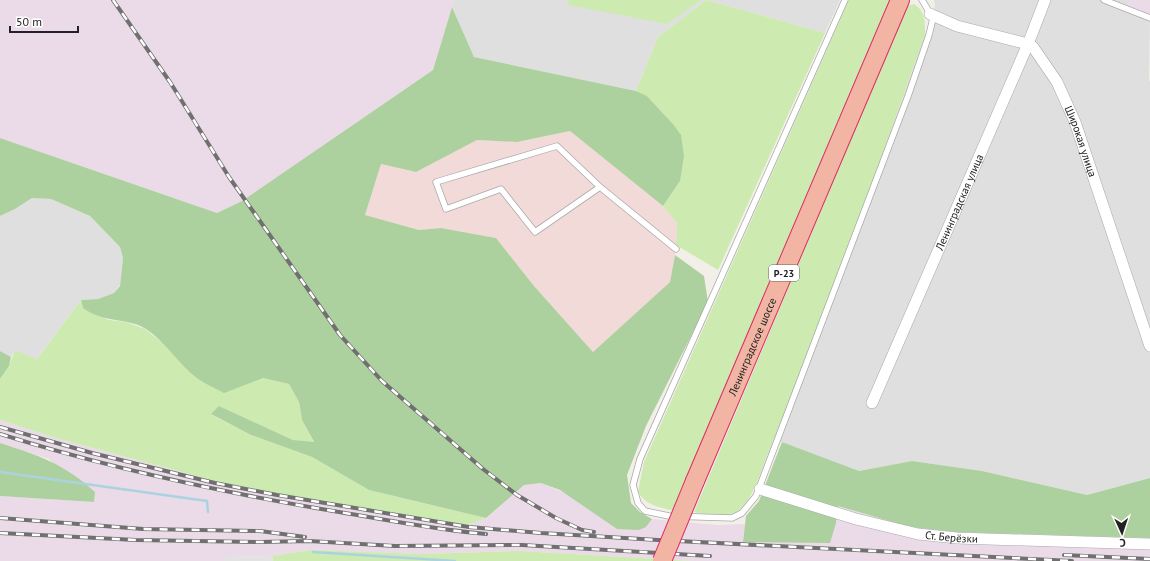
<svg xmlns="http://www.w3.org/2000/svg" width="1150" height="561" font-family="'PT Sans',sans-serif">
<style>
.residential{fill:#e0dfdf}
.commercial{fill:#f2dad9}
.industrial{fill:#ebdbe8}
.grass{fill:#cdebb0}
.forest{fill:#add19e}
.parking{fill:#e2e2e2}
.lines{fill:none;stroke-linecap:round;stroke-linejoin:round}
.stream{stroke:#aad3df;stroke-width:2.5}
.service-casing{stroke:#a9a9a9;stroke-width:7}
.minor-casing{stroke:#a9a9a9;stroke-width:12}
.trunk-casing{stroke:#dc2a67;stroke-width:20}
.service{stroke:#fff;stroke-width:5.5}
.minor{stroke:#fff;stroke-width:11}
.trunk{stroke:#f2b4a3;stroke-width:18}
.rail-casing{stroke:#707070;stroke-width:4}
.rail{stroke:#fff;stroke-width:2.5;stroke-dasharray:8;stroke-linecap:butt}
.trunk-bridge-casing{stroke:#dc2a67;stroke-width:20;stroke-linecap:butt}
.trunk-bridge{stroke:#f2b4a3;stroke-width:18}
.labels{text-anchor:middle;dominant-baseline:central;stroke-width:4;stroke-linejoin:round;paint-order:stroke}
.shield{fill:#fff;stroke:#646464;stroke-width:1}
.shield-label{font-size:10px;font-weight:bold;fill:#222}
.street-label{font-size:11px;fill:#222;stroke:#fff}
</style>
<rect width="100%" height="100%" fill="#f2efe9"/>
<!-- residential -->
<path class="residential" d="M 454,0 L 840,0 L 825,33 L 706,0 L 658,37 L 636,91 L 474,57 L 452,7 Z
M 934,0 L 1130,0 L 1127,6 L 1150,16 L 1149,80 L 1150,82 L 1150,478 L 1087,495 L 982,471 L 912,461 L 859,471 L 773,439 L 858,223 L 925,35 L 935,6 Z
M 32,198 L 51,199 L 90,216 L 120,247 L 123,258 L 120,285 L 114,293 L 98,299 L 81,300 L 36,360 L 15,350 L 11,357 L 0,351 L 0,216 L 15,209 Z"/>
<!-- commercial -->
<path class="commercial" d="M 570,131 L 663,206 L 677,223 L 676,249 L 670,282 L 593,352 L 534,286 L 496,238 L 441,228 L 419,230 L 365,215 L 381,164 L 416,172 L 477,140 L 517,142 Z"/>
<!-- industrial -->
<path class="industrial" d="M 0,0 L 454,0 L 433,70 L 242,201 L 217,213 L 0,138 Z
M 1130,0 L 1150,0 L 1150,16 L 1127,6 Z
M 0,420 L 56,438 L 223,483 L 300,498 L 468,525 L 486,518 L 524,485 L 541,483 L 646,527 L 652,519 L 717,525 L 745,524 L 743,541 L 836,523 L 838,506 L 910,527 L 956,532 L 1150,538 L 1150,561 L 692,561 L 520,551 L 422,554 L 311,550 L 272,556 L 225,557 L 225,561 L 0,561 L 0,496 L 94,502 L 49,459 L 0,443 Z"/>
<!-- grass -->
<path class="grass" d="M 569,0 L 701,0 L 667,24 L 568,5 Z
M 706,0 L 825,33 L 718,270 L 676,245 L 677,223 L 663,206 L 680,181 L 673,124 L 647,96 L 636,91 L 658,37 Z
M 849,0 L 891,0 L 674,511 C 660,507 646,506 638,492 L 644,462 Z
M 914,4 C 926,11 925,23 925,35 L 858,223 L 755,487 C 739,520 727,518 694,512 L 907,6 Z
M 81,300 L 83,308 L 109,320 L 126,322 L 145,329 L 164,344 L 263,378 L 289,384 L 299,402 L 302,420 L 314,443 L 293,440 L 219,406 L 212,415 L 251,435 L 312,457 L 369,490 L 486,518 L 468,525 L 300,498 L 223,483 L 56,438 L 0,420 L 0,379 L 9,366 L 15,350 L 37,359 Z
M 311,550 L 422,554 L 520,551 L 692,561 L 273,561 L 272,556 Z"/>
<!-- forest -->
<path class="forest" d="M 452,7 L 474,57 L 636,91 L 647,96 L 673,124 L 681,135 L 684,156 L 680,181 L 663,206 L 570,131 L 517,142 L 477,140 L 416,172 L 381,164 L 365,215 L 419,230 L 441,228 L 496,238 L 534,286 L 593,352 L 670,282 L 675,255 L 704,276 L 708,302 L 646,426 L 627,475 L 631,503 L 640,512 L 652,519 L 646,527 L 639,530 L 617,529 L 560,490 L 541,483 L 524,485 L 486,518 L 369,490 L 312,457 L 251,435 L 211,414 L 219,406 L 293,440 L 314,442 L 302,420 L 299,402 L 289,384 L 263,378 L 224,393 C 215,388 205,384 197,378 C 178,364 166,342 146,329 C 127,317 105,324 83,308 L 81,300 L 98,299 L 114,293 L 120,286 L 123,258 L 120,247 L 90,216 L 51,199 L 32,198 L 15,209 L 0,216 L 0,138 L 217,213 L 242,201 L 433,70 Z
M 0,351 L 11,357 L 9,366 L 0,379 Z
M 782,442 L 859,471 L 912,461 L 982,471 L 1087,495 L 1150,478 L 1150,538 L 956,532 L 910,527 L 838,506 L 836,523 L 830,543 L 743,542 L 746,516 L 759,501 Z
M 0,443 C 40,456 63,463 95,492 L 94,502 L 0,496 Z"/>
<!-- parking -->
<path class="parking" d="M 272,556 L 273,561 L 225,561 L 225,557 Z"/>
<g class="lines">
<!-- stream -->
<path class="stream" d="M 0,472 L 207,501 L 208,512
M 313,552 L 455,561"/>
<defs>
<path id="service" d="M 845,0 L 640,459 L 633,485 L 638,503 L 645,511 L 669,516 L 732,518 L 742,513 L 756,496 L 908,96 L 929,35 L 933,18 L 922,0
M 1104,0 L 1150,18
M 600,187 L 535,232 L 501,189 L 446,209 L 436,182 L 557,146 L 600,187 L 676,249"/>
<g id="minor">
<path id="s1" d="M 930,14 L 957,26 L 1028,44 L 1033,47 L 1057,82 L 1075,122 L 1150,346"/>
<path id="s2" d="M 872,403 L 1028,44 L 1045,0"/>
<path id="s3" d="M 760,489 L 856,519 L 918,534 L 957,538 L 1150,544"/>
</g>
<g id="trunk">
<path id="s4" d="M 695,481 L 900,0"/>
</g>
</defs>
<!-- service casing -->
<use href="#service" class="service-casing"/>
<!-- minor casing -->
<use href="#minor" class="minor-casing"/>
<!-- trunk casing -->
<use href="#trunk" class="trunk-casing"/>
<!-- service -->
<use href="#service" class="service"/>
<!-- minor -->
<use href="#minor" class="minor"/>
<!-- trunk -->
<use href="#trunk" class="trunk"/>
<defs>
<path id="rail" d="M 113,0 L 170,82 L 229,177 L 340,335 L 382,381 L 483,469 L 517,495 L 556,518 L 582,530 L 594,532
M 0,427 L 92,453 L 215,483 L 277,495 L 469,527 L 541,533 L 658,540 L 1072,561
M 0,434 C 111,469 225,493 339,512 C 388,520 437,530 486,534
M 0,518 L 143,529 L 260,531 L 305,537
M 0,533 L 136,540 L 260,542 L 309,541 L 395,546 L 522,545 L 710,556
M 1064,555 L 1150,559"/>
</defs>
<!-- rail casing -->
<use href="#rail" class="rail-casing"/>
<!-- rail -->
<use href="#rail" class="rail"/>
<defs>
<path id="trunk-bridge" d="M 662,561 L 695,481"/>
</defs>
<!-- trunk-bridge casing -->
<use href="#trunk-bridge" class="trunk-bridge-casing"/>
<!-- trunk-bridge -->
<use href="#trunk-bridge" class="trunk-bridge"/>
</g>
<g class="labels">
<!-- shield labels -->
<rect class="shield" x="769" y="265" width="30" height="16" rx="3"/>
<g class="shield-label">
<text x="784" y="273">Р-23</text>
</g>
<!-- street labels -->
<g class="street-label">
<text stroke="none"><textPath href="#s1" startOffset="215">Широкая улица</textPath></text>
<text stroke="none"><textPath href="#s2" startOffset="219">Ленинградская улица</textPath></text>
<text stroke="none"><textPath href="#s4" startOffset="146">Ленинградское шоссе</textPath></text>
<text stroke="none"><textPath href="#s3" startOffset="198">Ст. Берёзки</textPath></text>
</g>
</g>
<!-- north arrow -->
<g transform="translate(1122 533) rotate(177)" stroke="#ffffff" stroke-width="3" paint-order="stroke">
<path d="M0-3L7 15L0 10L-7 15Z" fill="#222222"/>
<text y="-6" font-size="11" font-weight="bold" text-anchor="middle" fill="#222222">С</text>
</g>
<!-- scale -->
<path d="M10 26v6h68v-6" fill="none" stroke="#222222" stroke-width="2"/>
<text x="16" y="26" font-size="12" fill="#222222" stroke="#ffffff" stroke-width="3" paint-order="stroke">50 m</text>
</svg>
